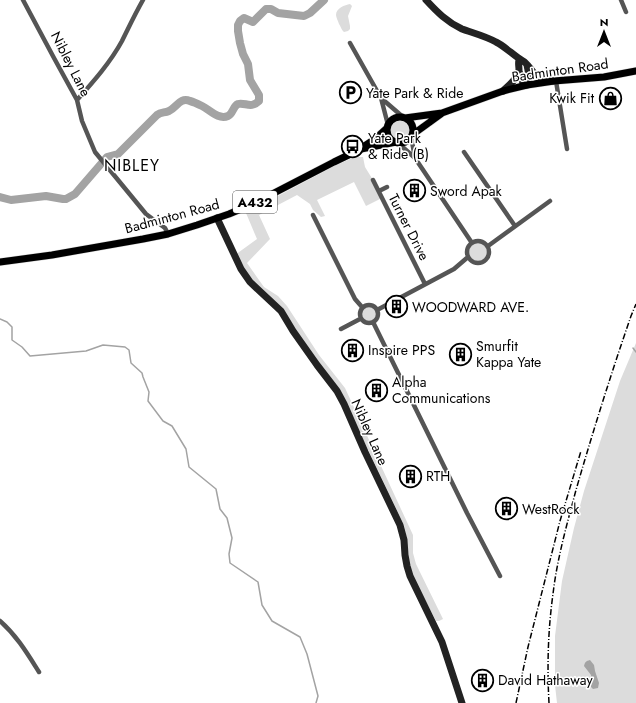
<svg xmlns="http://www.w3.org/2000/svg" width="636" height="703" font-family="Jost,sans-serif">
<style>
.green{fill:#dcdcdc}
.water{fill:#a3a3a3}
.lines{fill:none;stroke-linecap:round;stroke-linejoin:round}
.stream{stroke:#a3a3a3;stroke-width:1.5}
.river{stroke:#a3a3a3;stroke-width:8}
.primary-casing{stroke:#dbdbdb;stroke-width:8}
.street{stroke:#555;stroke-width:4.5}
.secondary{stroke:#222;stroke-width:7}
.primary{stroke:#000;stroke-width:7}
.rail{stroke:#000;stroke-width:1.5;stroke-dasharray:6 2 1 2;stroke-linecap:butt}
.labels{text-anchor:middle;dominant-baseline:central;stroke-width:3;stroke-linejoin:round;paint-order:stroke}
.shield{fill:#fff;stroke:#4c4c4c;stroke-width:1}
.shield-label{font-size:13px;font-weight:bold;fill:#000}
.street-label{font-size:14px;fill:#000;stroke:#fff}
.poi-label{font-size:14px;fill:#000;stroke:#fff;text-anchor:start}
.quarter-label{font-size:16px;letter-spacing:1px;fill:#000;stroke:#fff}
</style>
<rect width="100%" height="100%" fill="#fff"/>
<!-- green -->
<path class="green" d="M 350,4 L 352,6 L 348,16 L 350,26 L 350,29 L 348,31 L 344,32 C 341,29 341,27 339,24 C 338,21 336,17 336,15 C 336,8 345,5 350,4 Z
M390 130a10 10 0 1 1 20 0a10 10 0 1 1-20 0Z
M 355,157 L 363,157 L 365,167 L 373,180 L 382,198 L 366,206 L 354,182 L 317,200 L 325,216 L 321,217 L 313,210 L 310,204 L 297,195 L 259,215 L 270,239 L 247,263 L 264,287 L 278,296 L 287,306 L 319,355 L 345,388 L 413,535 L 413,553 L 416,564 L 443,619 L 439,621 L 436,621 L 413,576 L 409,564 L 407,539 L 404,525 L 339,389 L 239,264 L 235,255 L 257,239 L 246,213 L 336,165 Z
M469 252a9 9 0 1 1 18 0a9 9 0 1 1-18 0Z
M362 314a7 7 0 1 1 14 0a7 7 0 1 1-14 0Z
M 636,343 L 636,703 L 557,703 L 555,685 L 555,636 L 562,581 L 574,528 L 584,491 L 620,381 Z"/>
<!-- water -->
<path class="water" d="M 590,660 L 594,665 L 595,671 L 599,683 L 598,688 L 593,689 L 591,687 L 591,675 L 584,666 C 585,662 586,661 590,660 Z"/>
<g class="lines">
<!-- stream -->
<path class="stream" d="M 0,319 L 7,322 L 12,327 L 12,340 L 22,347 L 30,356 L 86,351 L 103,345 L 125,347 L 129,350 L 131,363 L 142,373 L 143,377 L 149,392 L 148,401 L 163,421 L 172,426 L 186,449 L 189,467 L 216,489 L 220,509 L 227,518 L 232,538 L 229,554 L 230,563 L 258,582 L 262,605 L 272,621 L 300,637 L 307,654 L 318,696 L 316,703
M 633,348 L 636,352"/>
<!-- river -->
<path class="river" d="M 0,197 L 11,200 L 46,196 L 63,199 L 66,199 L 75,194 L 107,157 L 118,154 L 157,115 C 161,112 164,113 169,111 C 177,107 180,97 190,101 C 194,102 198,104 202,106 C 210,110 218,120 228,116 C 233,114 233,106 238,104 C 245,102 251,109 259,101 L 259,95 L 250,80 L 248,64 L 243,54 L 240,43 L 238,31 L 238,25 L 240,21 L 244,18 L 253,22 L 266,9 L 271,9 L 278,13 L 304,16 L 310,13 L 324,0"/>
<defs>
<path id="primary" d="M387 130a13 13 0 1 1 26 0a13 13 0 1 1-26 0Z
M 405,118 L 442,113 L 503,91 L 527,85 L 554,81 L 604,77 L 636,71
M 412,135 L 441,114
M 363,147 L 375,139 L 387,128
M 0,262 L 52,255 L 143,239 L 168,234 L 197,225 L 229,214 L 253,204 L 334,162 L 361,149 L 396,142"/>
</defs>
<!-- primary casing -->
<use href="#primary" class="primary-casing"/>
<!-- street -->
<path class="street" d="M 23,0 L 54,58 L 77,100 L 82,121 L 95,152 L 146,214 L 165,228 L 168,234
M 621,0 L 626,12
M 350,43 L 381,98 L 388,125
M 556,81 L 567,149
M 381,98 L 403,117
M 77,100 C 93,82 110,63 122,41 C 129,27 135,14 143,0
M 411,136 L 415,158
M 398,143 L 415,158 L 472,243
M 464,152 L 515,226
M 373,180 L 425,284
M 379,191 L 387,187
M 313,215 L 355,299 L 362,307
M467 252a11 11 0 1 1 22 0a11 11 0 1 1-22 0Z
M 488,246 L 550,201
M360 314a9 9 0 1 1 18 0a9 9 0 1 1-18 0Z
M 377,310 L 454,269 L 468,257
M 373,322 L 467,513 L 500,576
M 341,329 L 360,319
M 0,621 C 17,636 27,653 39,672"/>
<!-- secondary -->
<path class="secondary" d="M 426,0 C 437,12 447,22 462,29 C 473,33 485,36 496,42 C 506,47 514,56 523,61 C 528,64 530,69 534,73 C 539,78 546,79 553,81
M 519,71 L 523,83 L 527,85 C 531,79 528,71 527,65
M 503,91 C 509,85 518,79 519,70 C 519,66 518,63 519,60
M 217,218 L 241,269 L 250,282 L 281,311 L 293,331 L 317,365 L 337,391 L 344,404 L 365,452 L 400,525 L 404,540 L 405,555 L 407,566 L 410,576 L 442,642 L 462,703"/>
<!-- primary -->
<use href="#primary" class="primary"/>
<!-- rail -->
<path class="rail" d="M 516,703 L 528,647 L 560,521 L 581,451
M 549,703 C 547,666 548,630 553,594 C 557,559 567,524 576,490 C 593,431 611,374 631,316 L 636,304"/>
</g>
<!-- icons -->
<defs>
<symbol id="parking-ring" viewBox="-11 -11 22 22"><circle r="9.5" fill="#fff" stroke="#000" stroke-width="1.5"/><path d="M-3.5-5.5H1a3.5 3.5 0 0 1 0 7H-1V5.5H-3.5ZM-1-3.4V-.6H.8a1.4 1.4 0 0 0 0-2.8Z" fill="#000"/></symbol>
<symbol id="shop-ring" viewBox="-11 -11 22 22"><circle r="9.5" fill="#fff" stroke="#000" stroke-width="1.5"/><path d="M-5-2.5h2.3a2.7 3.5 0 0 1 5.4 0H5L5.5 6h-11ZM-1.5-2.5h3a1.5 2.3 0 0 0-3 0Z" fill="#000"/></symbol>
<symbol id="bus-ring" viewBox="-11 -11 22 22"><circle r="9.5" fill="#fff" stroke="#000" stroke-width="1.5"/><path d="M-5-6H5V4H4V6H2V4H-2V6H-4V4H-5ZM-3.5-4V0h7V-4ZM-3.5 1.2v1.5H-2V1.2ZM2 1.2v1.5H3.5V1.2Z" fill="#000"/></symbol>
<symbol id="building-ring" viewBox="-11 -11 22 22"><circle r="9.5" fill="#fff" stroke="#000" stroke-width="1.5"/><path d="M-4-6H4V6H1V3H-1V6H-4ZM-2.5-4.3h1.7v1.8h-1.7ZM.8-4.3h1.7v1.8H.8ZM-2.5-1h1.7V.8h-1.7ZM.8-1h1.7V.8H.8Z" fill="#000"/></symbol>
</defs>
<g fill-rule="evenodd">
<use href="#parking-ring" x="338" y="80" width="25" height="25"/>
<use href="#shop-ring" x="598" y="86" width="25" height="25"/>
<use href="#bus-ring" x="340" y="134" width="25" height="25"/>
<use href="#building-ring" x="402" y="178" width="25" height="25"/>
<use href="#building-ring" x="384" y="294" width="25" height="25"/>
<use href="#building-ring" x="340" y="338" width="25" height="25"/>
<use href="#building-ring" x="448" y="342" width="25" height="25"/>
<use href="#building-ring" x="364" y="378" width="25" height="25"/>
<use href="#building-ring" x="398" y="464" width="25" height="25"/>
<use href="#building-ring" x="494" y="496" width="25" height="25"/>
<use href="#building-ring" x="470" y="668" width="25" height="25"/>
</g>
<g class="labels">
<!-- shield labels -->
<rect class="shield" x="233" y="191" width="44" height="22" rx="3"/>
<g class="shield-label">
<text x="255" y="202">A432</text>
</g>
<!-- street labels -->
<g class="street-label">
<text transform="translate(71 64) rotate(63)">Nibley Lane</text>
<text transform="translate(560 70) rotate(-8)">Badminton Road</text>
<text transform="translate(172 216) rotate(-15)">Badminton Road</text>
<text transform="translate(409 227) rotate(63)">Turner Drive</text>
<text transform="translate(370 432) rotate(66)">Nibley Lane</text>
</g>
<!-- poi labels -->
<g class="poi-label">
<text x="366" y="93">Yate Park &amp; Ride</text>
<text x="594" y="98" text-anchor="end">Kwik Fit</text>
<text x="368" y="138">Yate Park<tspan x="368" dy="16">&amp; Ride (B)</tspan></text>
<text x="430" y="191">Sword Apak</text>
<text x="412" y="307">WOODWARD AVE.</text>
<text x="476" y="346">Smurfit<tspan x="476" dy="16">Kappa Yate</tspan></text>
<text x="368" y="350">Inspire PPS</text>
<text x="392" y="382">Alpha<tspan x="392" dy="16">Communications</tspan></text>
<text x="426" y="476">RTH</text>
<text x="522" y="509">WestRock</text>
<text x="498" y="680">David Hathaway</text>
</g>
<!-- quarter labels -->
<g class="quarter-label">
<text x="132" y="165">NIBLEY</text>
</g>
</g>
<!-- north arrow -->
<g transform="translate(604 32)" stroke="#ffffff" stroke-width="3" paint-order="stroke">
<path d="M0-3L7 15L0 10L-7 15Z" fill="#000000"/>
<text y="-6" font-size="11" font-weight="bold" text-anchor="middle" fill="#000000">N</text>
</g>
</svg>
